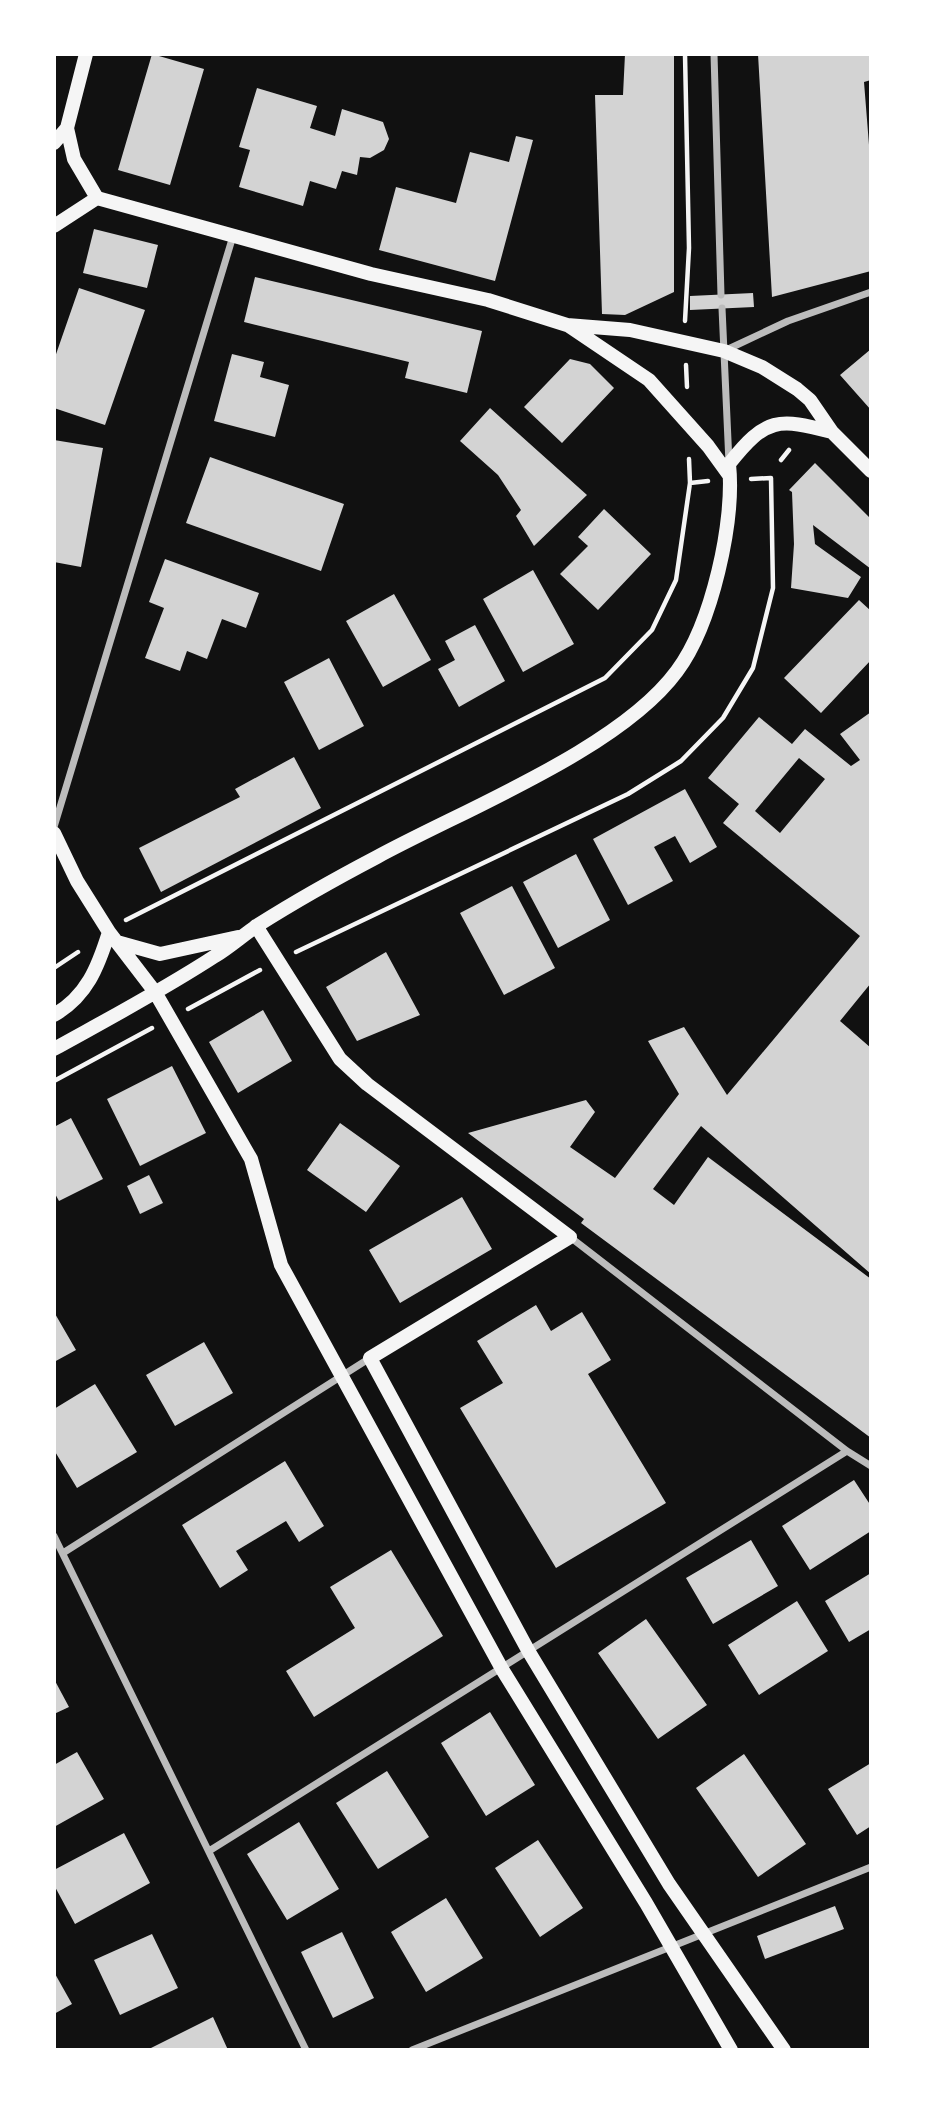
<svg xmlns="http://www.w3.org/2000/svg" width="925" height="2104" font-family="Commissioner,sans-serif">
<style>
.building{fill:#d3d3d3;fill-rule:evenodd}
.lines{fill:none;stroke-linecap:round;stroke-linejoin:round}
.path{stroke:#f5f5f5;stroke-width:4.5}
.minor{stroke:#bcbcbc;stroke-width:7}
.secondary{stroke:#f5f5f5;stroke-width:14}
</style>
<rect width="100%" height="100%" fill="#111"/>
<!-- building -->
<path class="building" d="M 152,54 L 204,69 L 170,185 L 118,170 Z
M 625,54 L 674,54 L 674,292 L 625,315 L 602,314 L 595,95 L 623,95 Z
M 758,54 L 871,54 L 871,80 L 864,82 L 871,170 L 871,271 L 772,297 Z
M 257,88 L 317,106 L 310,128 L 335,136 L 342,109 L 383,122 L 389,139 L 384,150 L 370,158 L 360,157 L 357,175 L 342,171 L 336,189 L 310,181 L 303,206 L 239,187 L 250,150 L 239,147 Z
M 516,136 L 533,140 L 495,281 L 379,250 L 396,187 L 456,203 L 470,152 L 509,162 Z
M 94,229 L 158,245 L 147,288 L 83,273 Z
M 255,277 L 482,331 L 467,393 L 405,378 L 409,362 L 244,322 Z
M 79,288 L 145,310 L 105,425 L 54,408 L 54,360 Z
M 753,293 L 754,307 L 690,310 L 690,296 Z
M 871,349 L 871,410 L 840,375 Z
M 232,354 L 264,362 L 260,377 L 289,385 L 275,437 L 214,421 Z
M 570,359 L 590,364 L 614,388 L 562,443 L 524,407 Z
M 490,408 L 587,495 L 534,546 L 516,516 L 521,510 L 498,475 L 460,441 Z
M 54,440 L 103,448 L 81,567 L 54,562 Z
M 210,457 L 344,504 L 321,571 L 186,523 Z
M 815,463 L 871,519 L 871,569 L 813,525 L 815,544 L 861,577 L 848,598 L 791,588 L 794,544 L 792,492 L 789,490 Z
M 604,509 L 651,554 L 598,610 L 560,574 L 588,546 L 578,537 Z
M 165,559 L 259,593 L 246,628 L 222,619 L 207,659 L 187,651 L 180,671 L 145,658 L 164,608 L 149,602 Z
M 533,570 L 574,644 L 523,672 L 483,599 Z
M 394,594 L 431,660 L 383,687 L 346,621 Z
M 859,600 L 871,611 L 871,660 L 821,713 L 784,678 Z
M 475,625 L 505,681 L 459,707 L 438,669 L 455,660 L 445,641 Z
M 329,658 L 364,726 L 319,750 L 284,682 Z
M 871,712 L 871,983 L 840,1021 L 871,1048 L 871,1274 L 701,1126 L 653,1189 L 674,1205 L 708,1157 L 871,1279 L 871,1438 L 581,1223 L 584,1219 L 468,1133 L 586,1100 L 595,1112 L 570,1147 L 615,1178 L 679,1094 L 648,1041 L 684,1027 L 727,1095 L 860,936 L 723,823 L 739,804 L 708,778 L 759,717 L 792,744 L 805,729 L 851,766 L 860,760 L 840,734 ZM 799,758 L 825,779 L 780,833 L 755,811 Z
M 294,757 L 321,808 L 161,892 L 139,848 L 240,797 L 235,789 Z
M 685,789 L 717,847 L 690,863 L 675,836 L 654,847 L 673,881 L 628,905 L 593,839 Z
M 576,854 L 610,920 L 558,948 L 523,882 Z
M 512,886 L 555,968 L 504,995 L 460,913 Z
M 386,952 L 420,1015 L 357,1041 L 326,987 Z
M 263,1010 L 292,1061 L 238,1093 L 209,1042 Z
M 172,1066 L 206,1133 L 140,1166 L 107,1099 Z
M 71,1118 L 103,1179 L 59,1201 L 54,1192 L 54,1127 Z
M 340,1123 L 400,1166 L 366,1212 L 307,1170 Z
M 149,1175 L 163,1203 L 140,1214 L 127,1186 Z
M 462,1197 L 492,1249 L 400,1303 L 369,1250 Z
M 536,1305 L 551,1331 L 582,1312 L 611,1360 L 588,1374 L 666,1503 L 556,1568 L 460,1408 L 503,1383 L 477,1341 Z
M 54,1312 L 76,1350 L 54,1362 Z
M 204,1342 L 233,1393 L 175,1426 L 146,1375 Z
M 95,1384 L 137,1452 L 77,1488 L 54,1450 L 54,1409 Z
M 285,1461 L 324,1526 L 299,1542 L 286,1521 L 236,1551 L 248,1570 L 220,1588 L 182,1525 Z
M 854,1480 L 871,1506 L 871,1531 L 810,1570 L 782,1526 Z
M 751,1540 L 778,1586 L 713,1624 L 686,1578 Z
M 391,1550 L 443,1636 L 314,1717 L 286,1671 L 355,1628 L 330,1587 Z
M 871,1573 L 871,1629 L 849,1642 L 825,1601 Z
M 797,1601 L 828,1651 L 759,1695 L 728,1645 Z
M 646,1619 L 707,1705 L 658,1739 L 598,1653 Z
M 54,1679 L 69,1707 L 54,1714 Z
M 490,1712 L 535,1785 L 486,1816 L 441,1743 Z
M 77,1752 L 104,1799 L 54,1827 L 54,1765 Z
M 744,1754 L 806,1844 L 758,1877 L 696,1788 Z
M 871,1763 L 871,1826 L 857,1835 L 828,1789 Z
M 387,1771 L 429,1837 L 378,1869 L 336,1803 Z
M 299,1822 L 339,1889 L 287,1920 L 247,1854 Z
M 124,1833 L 150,1883 L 75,1924 L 54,1885 L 54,1870 Z
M 538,1840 L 583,1908 L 540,1937 L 495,1868 Z
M 446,1898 L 483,1958 L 426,1992 L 391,1932 Z
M 835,1906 L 844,1929 L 765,1959 L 757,1936 Z
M 342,1932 L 374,1998 L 333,2018 L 301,1952 Z
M 152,1934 L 178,1988 L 120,2015 L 94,1960 Z
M 54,1972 L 72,2004 L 54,2014 Z
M 213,2017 L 228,2050 L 147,2050 Z"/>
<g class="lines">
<!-- path -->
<path class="path" d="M 685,54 L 689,248 L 685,321
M 686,365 L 687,387
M 689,459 L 690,483
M 781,460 L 789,450
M 126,920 L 605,678 L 652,630 L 676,580 L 690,483 L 708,481
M 296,952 L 628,794 L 681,761 L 723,718 L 753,668 L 773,588 L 771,478 L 751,479
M 54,968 L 78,952
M 188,1009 L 260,970
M 54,1081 L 152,1028"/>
<!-- minor -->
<path class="minor" d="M 714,54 L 721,295
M 722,308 L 729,463
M 724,351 L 788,321 L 871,292
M 54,827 L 233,236
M 570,1237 L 847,1451 L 871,1466
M 54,1536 L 306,2050
M 63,1553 L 370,1358
M 209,1851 L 847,1451
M 412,2050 L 871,1867"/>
<!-- secondary -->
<path class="secondary" d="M 67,128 L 74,159 L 97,198 L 371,274 L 488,300 L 567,325 L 630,330 L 724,351 L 762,367 L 797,389 L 810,400 L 832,432 L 871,471
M 54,143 L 67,128 L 86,54
M 54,226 L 97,198
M 569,326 L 649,380 L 708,446 L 729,475
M 54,833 L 77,881 L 109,932 L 155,992 L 251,1159 L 281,1265 L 502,1669 L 646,1903 L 731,2050
M 256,926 L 340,1059 L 367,1084 L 570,1237 L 370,1358 L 529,1652 L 669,1884 L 784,2050
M 117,942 L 160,954 L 238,937
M 54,1015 C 87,996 98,967 109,932
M 54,1049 C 108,1019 163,990 215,956 C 230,947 243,935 258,925 C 296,901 337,878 377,857 C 463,810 620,749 677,671 C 712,624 735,521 729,464 C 766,417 778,418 832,432"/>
</g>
<!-- border -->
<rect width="925" height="2104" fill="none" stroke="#ffffff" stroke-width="112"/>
</svg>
